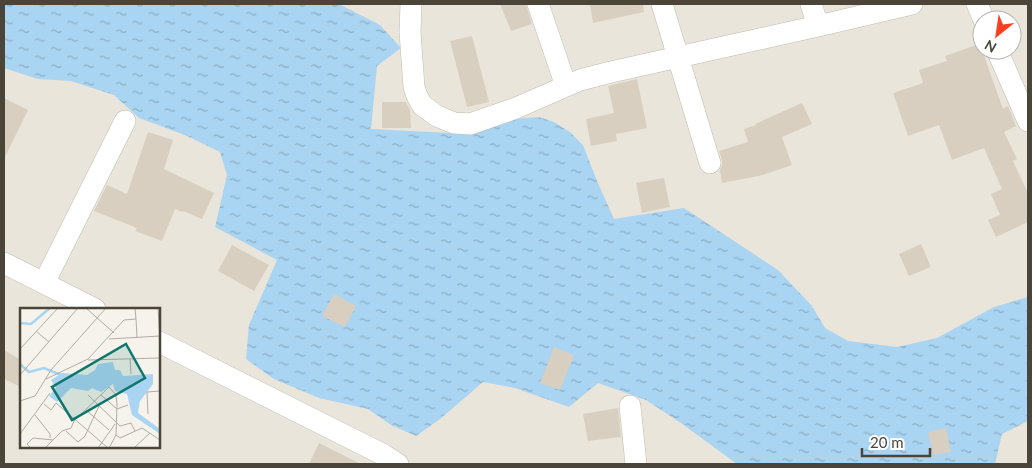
<svg xmlns="http://www.w3.org/2000/svg" width="1032" height="468" font-family="Lato,sans-serif">
<style>
.residential{fill:#eae5da;fill-rule:evenodd}
.water{fill:url(#water-ripples)}
.building{fill:#d8cfc1}
.lines{fill:none;stroke-linecap:round;stroke-linejoin:round}
.street-casing{stroke:#c2bbae;stroke-width:22}
.street{stroke:#fff;stroke-width:21}
.inset-river{fill:none;stroke:#a9d4f2;stroke-width:2.5}
.inset-road{fill:none;stroke:#b2ada4;stroke-width:1}
.view{fill:#0f766e;fill-opacity:0.15;stroke:#0f766e;stroke-width:2.5}
.inset-edge{fill:none;stroke:#4b4439;stroke-width:2.5}
</style>
<defs>
<pattern id="water-ripples" width="26" height="14" patternUnits="userSpaceOnUse" patternTransform="scale(1.25)"><rect width="26" height="14" fill="#a9d4f2"/><path d="M2 4q2-2 4 0t4 0M15 11q2-2 4 0t4 0" fill="none" stroke="#8caec5"/></pattern>
</defs>
<rect width="100%" height="100%" fill="#f6f3ec"/>
<!-- residential -->
<path class="residential" d="M 4,4 L 1028,4 L 1028,464 L 4,464 ZM 982,20 L 1012,20 L 1012,50 L 982,50 ZM 21,309 L 159,309 L 159,447 L 21,447 Z"/>
<!-- water -->
<path class="water" d="M 4,4 L 339,4 L 380,25 L 401,48 L 377,66 L 371,129 L 470,134 L 511,119 L 539,117 L 554,122 L 570,132 L 583,145 L 597,181 L 614,219 L 684,208 L 778,270 L 812,306 L 825,328 L 848,341 L 897,347 L 937,338 L 994,307 L 1028,297 L 1028,421 L 1002,434 L 995,464 L 737,464 L 681,423 L 646,400 L 598,383 L 569,407 L 515,388 L 483,382 L 440,419 L 416,436 L 391,425 L 368,409 L 319,398 L 274,379 L 246,359 L 249,325 L 277,260 L 215,227 L 227,175 L 220,152 L 185,135 L 139,118 L 114,95 L 71,81 L 38,79 L 4,68 Z"/>
<!-- building -->
<path class="building" d="M 500,4 L 526,4 L 532,24 L 511,31 Z
M 590,4 L 643,4 L 644,12 L 593,23 Z
M 472,36 L 489,102 L 467,107 L 450,41 Z
M 982,43 L 982,50 L 1003,109 L 1008,106 L 1016,126 L 1004,132 L 1017,159 L 1013,161 L 1028,193 L 1028,222 L 996,237 L 988,220 L 1000,215 L 991,194 L 1002,189 L 984,148 L 952,160 L 939,125 L 908,136 L 893,93 L 923,83 L 919,70 L 947,61 L 945,56 Z
M 637,79 L 647,128 L 616,134 L 617,141 L 591,146 L 586,119 L 614,113 L 608,86 Z
M 4,98 L 28,110 L 4,159 Z
M 382,102 L 406,102 L 410,110 L 411,128 L 382,128 Z
M 802,103 L 812,124 L 782,137 L 792,165 L 763,175 L 722,183 L 720,170 L 722,165 L 722,160 L 719,151 L 748,142 L 744,129 L 756,125 L 755,124 Z
M 148,132 L 173,140 L 164,169 L 214,193 L 202,219 L 183,211 L 183,212 L 175,209 L 162,241 L 135,231 L 137,228 L 94,211 L 107,185 L 127,194 Z
M 664,178 L 670,207 L 642,213 L 636,183 Z
M 921,244 L 931,267 L 909,276 L 899,254 Z
M 232,245 L 269,265 L 254,291 L 218,271 Z
M 334,294 L 356,306 L 345,327 L 322,316 Z
M 554,347 L 574,355 L 560,390 L 540,383 Z
M 4,350 L 21,360 L 21,387 L 4,379 Z
M 618,408 L 621,437 L 588,441 L 583,414 Z
M 946,428 L 951,452 L 933,455 L 928,432 Z
M 319,443 L 361,464 L 309,464 Z"/>
<g class="lines">
<defs>
<path id="street" d="M 411,4 L 410,32 L 414,87 L 417,96 L 422,105 L 437,116 L 454,123 L 470,124 L 516,108 L 580,80 L 611,72 L 818,26 L 912,4
M 538,4 L 566,86
M 662,4 L 710,163
M 811,4 L 818,26
M 977,4 L 984,20
M 997,50 L 1028,121
M 4,263 L 95,309
M 44,283 L 125,121
M 159,342 L 384,455 L 398,464
M 630,406 L 636,464"/>
</defs>
<!-- street casing -->
<use href="#street" class="street-casing"/>
<!-- street -->
<use href="#street" class="street"/>
</g>
<!-- overview -->
<g transform="translate(20 308)">
<rect width="140" height="140" fill="#f6f3ec"/>
<path d="M 93,54 L 95,62 L 100,62 L 103,68 L 133,66 L 133,76 L 120,93 L 118,105 L 140,121 L 140,126 L 112,107 L 107,86 L 95,83 L 93,76 L 81,84 L 72,80 L 68,83 L 51,80 L 37,94 L 29,88 L 36,80 L 31,72 L 42,65 L 67,67 L 75,62 L 78,56 Z" fill="#a9d4f2"/>
<path class="inset-river" d="M 0,15 L 11,16 L 30,0M 0,56 L 9,64 L 24,60 L 41,67"/>
<path class="inset-road" d="M 66,0 L 94,25M 138,0 L 140,32M 116,11 L 117,29M 16,23 L 29,34M 89,31 L 140,28M 0,41 L 38,0M 110,51 L 111,66M 68,52 L 140,50M 0,67 L 58,0M 26,71 L 68,51 L 104,12 L 116,11 L 115,0M 68,87 L 100,118 L 111,115 L 115,123M 81,87 L 97,101 L 108,97M 0,93 L 15,88 L 31,62 L 86,0M 24,96 L 31,102 L 36,95 L 88,140M 66,102 L 89,122M 128,106 L 127,84 L 140,83M 15,107 L 30,126 L 30,130M 46,123 L 58,134 L 65,128 L 79,98M 0,126 L 30,85M 96,127 L 100,130 L 122,120 L 140,132M 11,140 L 7,136 L 13,130 L 33,132M 25,140 L 42,123 L 51,120 L 54,113 L 89,79 L 96,87 L 97,96 L 96,127 L 89,140M 78,140 L 95,116M 114,140 L 130,125"/>
<path class="view" d="M 106,36 L 125,70 L 52,112 L 32,79 Z"/>
<rect width="140" height="140" class="inset-edge"/>
</g>
<!-- border -->
<rect width="1032" height="468" fill="none" stroke="#4b4439" stroke-width="10"/>
<!-- north arrow -->
<g transform="translate(997 35) rotate(210)"><circle r="24" fill="#ffffff" stroke="#b7b4b0"/>
<path d="M0-4L9 19L0 12L-9 19Z" fill="#fc3f1d"/>
<text y="-8" font-size="14" font-weight="bold" text-anchor="middle" fill="#4b4439">N</text>
</g>
<!-- scale -->
<path d="M862 448v8h68v-8" fill="none" stroke="#4b4439" stroke-width="2.5"/>
<text x="870" y="448" font-size="15" fill="#4b4439" stroke="#ffffff" stroke-width="4" paint-order="stroke">20 m</text>
</svg>
